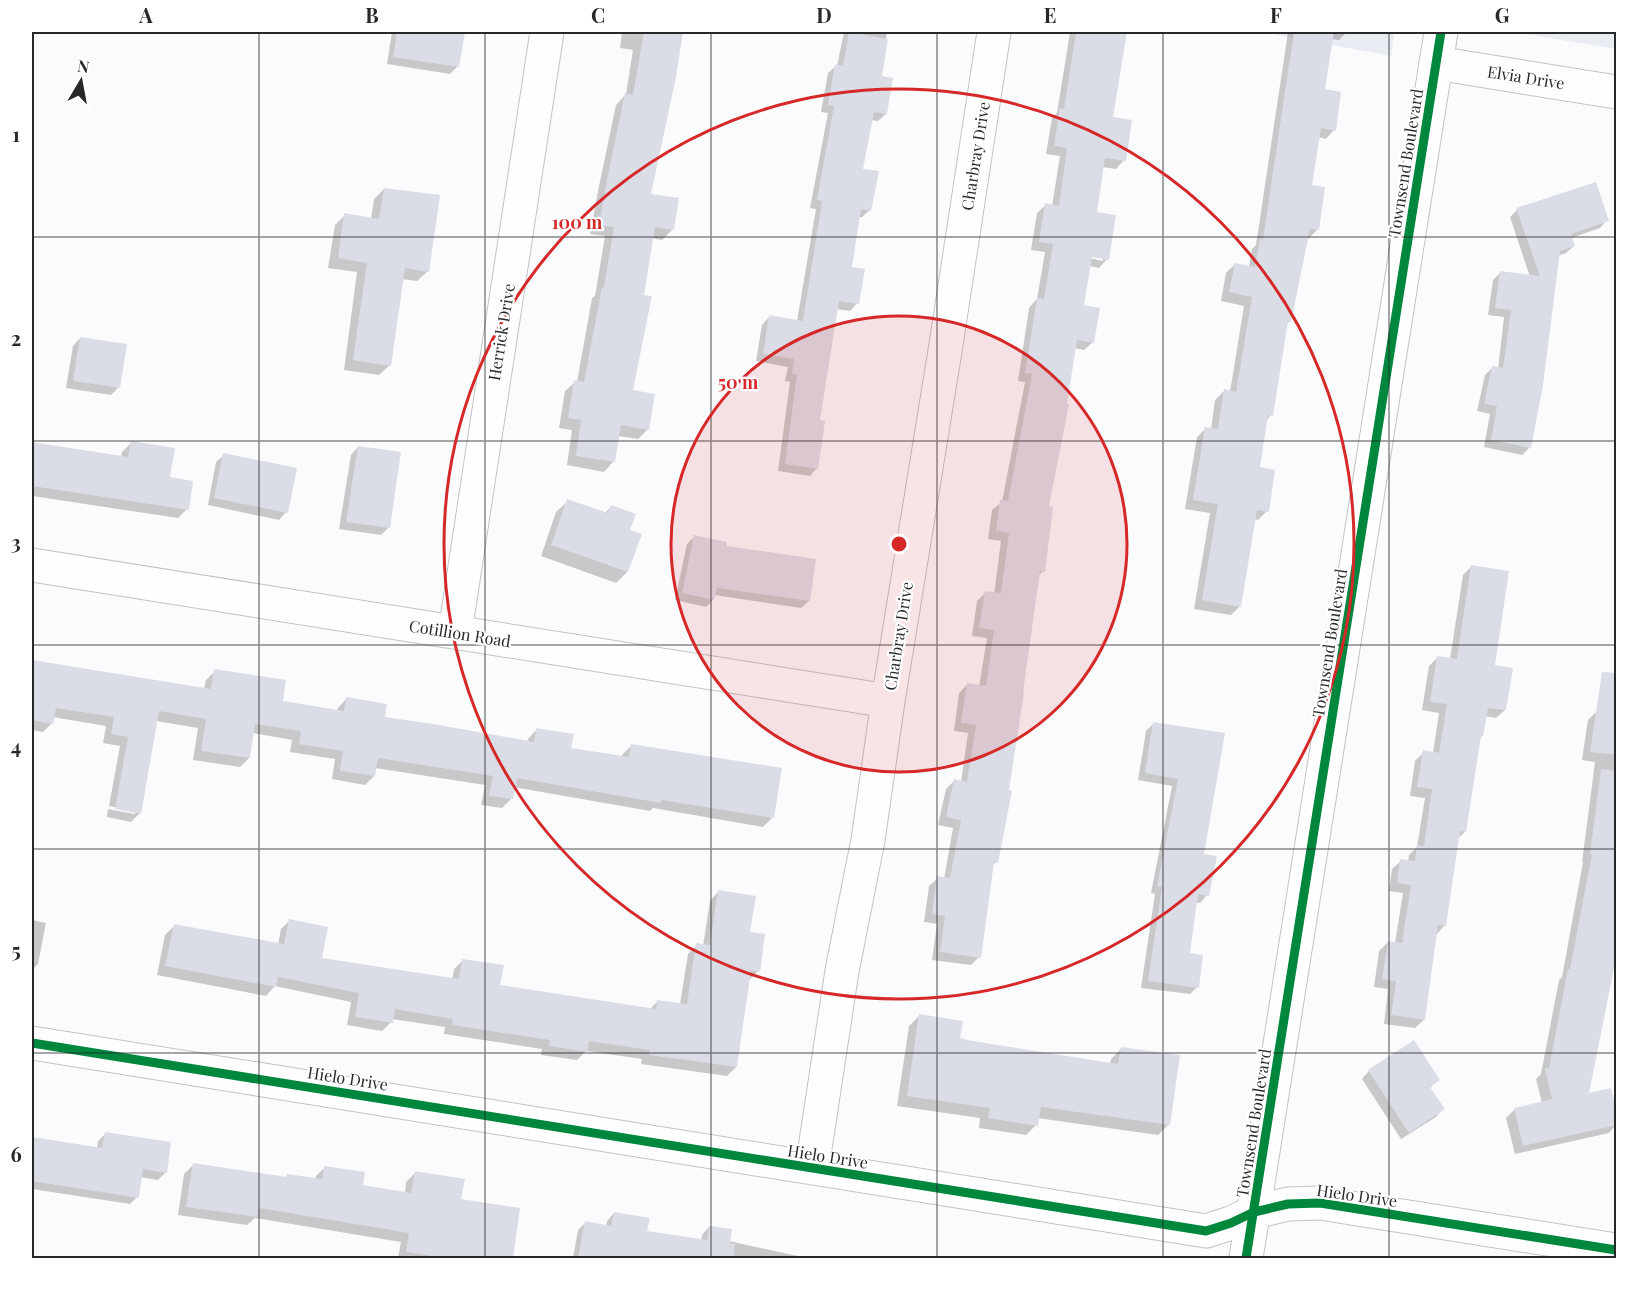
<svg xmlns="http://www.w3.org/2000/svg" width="1648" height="1290" font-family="'Playfair Display',serif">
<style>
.built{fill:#eaecf4}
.shadow{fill:#0003;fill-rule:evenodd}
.building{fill:#dbdde6}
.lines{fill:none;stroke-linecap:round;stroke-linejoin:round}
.street-casing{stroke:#c2c3c5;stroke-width:35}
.secondary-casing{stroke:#c2c3c5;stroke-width:35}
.street{stroke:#fefeff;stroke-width:33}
.secondary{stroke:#fefeff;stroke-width:33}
.cycleway-casing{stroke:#fff;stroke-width:13}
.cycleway{stroke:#00873e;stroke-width:9}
.grid{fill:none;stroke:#27282a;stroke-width:1.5;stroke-opacity:0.55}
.ring{fill:none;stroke:#d62828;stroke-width:3}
.labels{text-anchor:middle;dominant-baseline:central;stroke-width:4.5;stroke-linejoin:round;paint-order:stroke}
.street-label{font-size:16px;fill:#27282a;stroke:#fff}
.centre{fill:#d62828;stroke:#fff;stroke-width:3}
.ring-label{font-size:18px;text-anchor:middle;font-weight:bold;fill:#d62828;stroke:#fff;stroke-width:4.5;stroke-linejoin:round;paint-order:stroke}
.neatline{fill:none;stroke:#27282a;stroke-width:2}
.grid-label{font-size:20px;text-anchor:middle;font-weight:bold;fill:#27282a}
</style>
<rect width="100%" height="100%" fill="#fafbfd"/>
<!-- built -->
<path class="built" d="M 1262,32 L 1394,32 L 1391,56 Z
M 1513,32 L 1616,32 L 1616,49 Z"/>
<!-- shadow -->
<path class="shadow" d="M 392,32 L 463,32 L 458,66 L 450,74 L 387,64 Z
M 622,32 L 682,32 L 675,77 L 649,195 L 677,199 L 672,230 L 662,240 L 651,238 L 642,296 L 632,391 L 648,429 L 638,439 L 618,436 L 613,462 L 604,472 L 567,465 L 572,430 L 559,428 L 565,391 L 575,382 L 577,382 L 592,298 L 595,296 L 605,236 L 590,234 L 598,191 L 616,105 L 626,94 L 633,50 L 620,48 Z
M 844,32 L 887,32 L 880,77 L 886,114 L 878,121 L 871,120 L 862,170 L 870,210 L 862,217 L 859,217 L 850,268 L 857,303 L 850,311 L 836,309 L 818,421 L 817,468 L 810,476 L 778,471 L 790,382 L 785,381 L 788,367 L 756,361 L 762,325 L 769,317 L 797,321 L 816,209 L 810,208 L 828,113 L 821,112 L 828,73 L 836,66 L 837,66 Z
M 1070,32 L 1126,32 L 1112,118 L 1124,160 L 1116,169 L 1102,167 L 1095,213 L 1107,259 L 1099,268 L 1089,266 L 1083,306 L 1093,342 L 1084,350 L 1074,348 L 1047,508 L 1043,571 L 1038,576 L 996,862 L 991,867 L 979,957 L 971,965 L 932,960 L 937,924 L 924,922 L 929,886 L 938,878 L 944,879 L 953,828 L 938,825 L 946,789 L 954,781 L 961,782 L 968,733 L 954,731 L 959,693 L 967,685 L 979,687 L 987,638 L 972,636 L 977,601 L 986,592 L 994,594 L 1001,541 L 988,539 L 992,510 L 1002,502 L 1025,382 L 1018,381 L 1029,308 L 1037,299 L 1045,252 L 1031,250 L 1037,213 L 1046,205 L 1052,206 L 1060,156 L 1046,154 L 1052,118 L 1057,113 ZM 1085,254 L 1103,257 L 1103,261 L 1085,257 Z
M 1288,32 L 1347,32 L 1339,40 L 1331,39 L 1324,91 L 1334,130 L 1326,139 L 1318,137 L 1311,187 L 1317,230 L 1308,239 L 1307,238 L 1290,321 L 1286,325 L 1271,415 L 1266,421 L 1259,468 L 1267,511 L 1258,520 L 1254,519 L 1240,606 L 1231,615 L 1194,609 L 1210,513 L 1185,509 L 1197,437 L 1205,429 L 1211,430 L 1215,400 L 1224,391 L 1230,392 L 1244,306 L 1221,301 L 1226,273 L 1235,264 L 1249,267 L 1252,249 L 1256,245 Z
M 384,189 L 428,271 L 417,281 L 402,279 L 390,365 L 379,375 L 344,370 L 357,272 L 328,268 L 335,225 L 345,215 L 371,219 L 374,199 Z
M 1517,210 L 1607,220 L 1600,228 L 1571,238 L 1574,246 L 1566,253 L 1558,256 L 1530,447 L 1522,455 L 1484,447 L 1490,414 L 1477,411 L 1485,375 L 1492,368 L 1498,369 L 1504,317 L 1488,315 L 1493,280 L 1500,273 L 1530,277 L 1510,217 Z
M 80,338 L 118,388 L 111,395 L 66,388 L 73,346 Z
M 131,443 L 168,478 L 187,509 L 178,518 L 32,496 L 32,444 L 121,457 L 122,452 Z
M 358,447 L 388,528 L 381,535 L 339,529 L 351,455 Z
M 224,455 L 286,512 L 279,520 L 208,505 L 216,462 Z
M 568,501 L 604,514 L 611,507 L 628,531 L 627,572 L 616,583 L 541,556 L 556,512 Z
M 695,536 L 725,547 L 809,601 L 801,608 L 714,595 L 713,600 L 706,607 L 675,600 L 687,544 Z
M 1471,567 L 1493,666 L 1505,710 L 1496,718 L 1485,716 L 1482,736 L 1480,738 L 1465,832 L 1457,839 L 1445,925 L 1436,935 L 1424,1020 L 1415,1028 L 1384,1024 L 1388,989 L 1374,987 L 1379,951 L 1388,942 L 1395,943 L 1403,893 L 1389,891 L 1392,869 L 1401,861 L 1408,862 L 1409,855 L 1417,847 L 1425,798 L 1410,796 L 1415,761 L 1424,752 L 1433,753 L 1439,713 L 1422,710 L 1429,666 L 1438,657 L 1450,659 L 1463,575 Z
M 32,661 L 204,689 L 206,680 L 215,671 L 282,702 L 337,711 L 338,708 L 347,698 L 383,719 L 527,742 L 528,739 L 537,729 L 570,749 L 622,757 L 622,755 L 631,746 L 772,818 L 763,827 L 653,808 L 650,811 L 513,787 L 511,799 L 502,808 L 481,805 L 485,785 L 375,768 L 374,776 L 365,785 L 332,779 L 335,759 L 290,752 L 292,740 L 253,733 L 249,758 L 240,767 L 193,760 L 198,728 L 156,721 L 140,813 L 131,822 L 107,817 L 108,809 L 135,814 L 135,811 L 109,806 L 120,746 L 103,743 L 106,726 L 53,717 L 52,723 L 43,732 L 32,730 Z
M 1616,677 L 1616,945 L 1587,1095 L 1616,1118 L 1616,1125 L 1609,1133 L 1515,1154 L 1506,1118 L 1515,1109 L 1542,1103 L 1536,1079 L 1541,1074 L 1559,980 L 1562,977 L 1583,862 L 1582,862 L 1595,762 L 1582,760 L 1588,720 L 1597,711 Z
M 1154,723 L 1223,735 L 1202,855 L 1207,895 L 1200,903 L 1195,902 L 1188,954 L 1197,987 L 1190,994 L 1141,988 L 1155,894 L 1151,893 L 1172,786 L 1138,780 L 1146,731 Z
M 718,892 L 748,933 L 758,971 L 749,980 L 736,1067 L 727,1076 L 641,1064 L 642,1059 L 586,1051 L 577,1060 L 541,1055 L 542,1049 L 444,1034 L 445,1027 L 392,1019 L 391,1022 L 382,1031 L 347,1025 L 351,1002 L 275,986 L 266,996 L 157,975 L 165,935 L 174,926 L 278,945 L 281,929 L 290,920 L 320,959 L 452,980 L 454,969 L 463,960 L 499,987 L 650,1009 L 658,1001 L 680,1004 L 688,954 L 697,945 L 703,946 L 710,901 Z
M 32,920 L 46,923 L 38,964 L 32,970 Z
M 919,1016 L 959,1039 L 1110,1064 L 1111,1059 L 1122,1048 L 1168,1125 L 1158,1135 L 1037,1118 L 1036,1125 L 1026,1135 L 979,1128 L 980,1118 L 897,1106 L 909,1026 Z
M 1369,1071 L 1438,1080 L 1430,1088 L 1443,1109 L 1436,1117 L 1401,1139 L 1362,1079 Z
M 105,1134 L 166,1172 L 158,1180 L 140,1177 L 137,1197 L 130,1204 L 32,1189 L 32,1139 L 97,1149 L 98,1141 Z
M 193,1165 L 285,1178 L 288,1175 L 315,1180 L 316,1176 L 325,1167 L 361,1186 L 405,1193 L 406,1182 L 415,1173 L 460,1201 L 519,1209 L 511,1258 L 398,1258 L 401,1242 L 255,1218 L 247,1225 L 178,1215 L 184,1174 Z
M 614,1213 L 646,1232 L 701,1241 L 702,1235 L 709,1227 L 729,1241 L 807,1258 L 573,1258 L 578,1230 L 585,1223 L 606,1226 L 607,1221 Z"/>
<!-- building -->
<path class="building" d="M 397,32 L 465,32 L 459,67 L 393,57 Z
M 644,32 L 683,32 L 676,77 L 651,194 L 679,198 L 674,230 L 655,227 L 644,295 L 652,296 L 633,390 L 655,394 L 649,430 L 621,425 L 615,462 L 576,456 L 581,420 L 568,418 L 574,380 L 584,382 L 602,287 L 604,287 L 614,227 L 599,225 L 607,180 L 625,93 L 633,95 Z
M 849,32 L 888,39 L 882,76 L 893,78 L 887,114 L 874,112 L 863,169 L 879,171 L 871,211 L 861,209 L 852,267 L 865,269 L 859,304 L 839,301 L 820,420 L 825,421 L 818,469 L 785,464 L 797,375 L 792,374 L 794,359 L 763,354 L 769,315 L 803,321 L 822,201 L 817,200 L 834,106 L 828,105 L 835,64 L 843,66 Z
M 1076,32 L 1127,32 L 1113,117 L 1132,120 L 1126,161 L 1105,158 L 1097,212 L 1116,215 L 1109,260 L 1092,257 L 1084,305 L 1100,308 L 1094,343 L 1077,340 L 1067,404 L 1069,404 L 1049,506 L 1053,507 L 1045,572 L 1040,571 L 1023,692 L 1024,692 L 1009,790 L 1012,791 L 998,863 L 994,862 L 981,958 L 940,952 L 945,916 L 932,914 L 937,876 L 950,878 L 961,820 L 946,817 L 954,779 L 967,782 L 976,725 L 961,723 L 967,683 L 986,686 L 994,630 L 979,628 L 985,591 L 1001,593 L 1009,533 L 996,531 L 1000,500 L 1008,501 L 1032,374 L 1025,373 L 1037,298 L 1044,299 L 1053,244 L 1039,242 L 1045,203 L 1059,206 L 1067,148 L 1054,146 L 1060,108 L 1064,109 Z
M 1294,32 L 1334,32 L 1325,89 L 1341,92 L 1336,131 L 1321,128 L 1312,185 L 1325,187 L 1319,230 L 1310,229 L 1291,322 L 1288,321 L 1273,416 L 1268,415 L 1260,467 L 1275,470 L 1269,512 L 1257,510 L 1241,607 L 1202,600 L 1218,504 L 1193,500 L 1205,427 L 1218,429 L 1224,389 L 1236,392 L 1252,297 L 1229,292 L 1235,263 L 1255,267 L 1260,239 L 1263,239 Z
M 1596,182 L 1609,221 L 1571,234 L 1575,246 L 1560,251 L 1543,385 L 1531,448 L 1491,440 L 1497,406 L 1484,404 L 1492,366 L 1503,368 L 1511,310 L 1495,308 L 1500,271 L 1540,276 L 1516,208 Z
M 384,188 L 440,195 L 429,272 L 405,268 L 391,366 L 353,360 L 367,263 L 338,258 L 344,213 L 379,219 Z
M 80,337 L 127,344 L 120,388 L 73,381 Z
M 131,441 L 175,448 L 170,477 L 193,481 L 189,510 L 32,486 L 32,442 L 128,457 Z
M 358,446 L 401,452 L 390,528 L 346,522 Z
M 223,453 L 297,468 L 288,513 L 214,498 Z
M 567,499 L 608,513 L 611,505 L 636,514 L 630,530 L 642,534 L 628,572 L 551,545 Z
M 694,535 L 727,542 L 727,546 L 816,559 L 810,601 L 717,588 L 714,600 L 682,593 Z
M 1471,565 L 1509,571 L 1495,665 L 1513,668 L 1506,710 L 1488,708 L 1483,736 L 1481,736 L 1466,832 L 1460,831 L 1446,926 L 1438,925 L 1425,1020 L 1391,1015 L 1396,981 L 1382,979 L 1388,941 L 1402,943 L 1411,885 L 1397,883 L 1400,859 L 1415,861 L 1417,845 L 1424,846 L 1432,789 L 1417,787 L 1423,750 L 1439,753 L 1447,704 L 1430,702 L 1437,656 L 1457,659 Z
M 32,660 L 211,689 L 214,669 L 286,680 L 283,701 L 344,711 L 346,697 L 387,704 L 385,717 L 439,725 L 534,742 L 536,728 L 574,734 L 571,748 L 629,757 L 631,744 L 782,768 L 774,818 L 661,800 L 661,803 L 517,778 L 513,799 L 489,796 L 493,776 L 378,758 L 375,776 L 340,771 L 343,751 L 299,744 L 301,731 L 255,724 L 250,758 L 201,751 L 206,719 L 159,711 L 141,814 L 115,809 L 128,737 L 111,734 L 114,717 L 56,708 L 53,724 L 32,720 Z
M 1602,672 L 1617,673 L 1617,755 L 1590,752 Z
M 1153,722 L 1225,733 L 1204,854 L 1217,856 L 1209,896 L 1198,894 L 1190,953 L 1203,955 L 1199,988 L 1148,981 L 1162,887 L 1157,886 L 1178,779 L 1145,773 Z
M 1601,769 L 1617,771 L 1617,953 L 1589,1093 L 1611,1088 L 1617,1111 L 1617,1125 L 1523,1146 L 1514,1108 L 1552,1099 L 1545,1068 L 1549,1068 L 1568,969 L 1570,969 L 1592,854 L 1590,854 Z
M 718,890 L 756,896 L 750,932 L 765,934 L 760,972 L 751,970 L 737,1067 L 649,1055 L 650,1050 L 589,1041 L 587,1052 L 549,1046 L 550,1040 L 452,1025 L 453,1019 L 395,1009 L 393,1023 L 355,1017 L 359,993 L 278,977 L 276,987 L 165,966 L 174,924 L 284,944 L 289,919 L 328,927 L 322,958 L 459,979 L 462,959 L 504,965 L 500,985 L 656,1009 L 657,1000 L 687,1004 L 696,943 L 710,945 Z
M 919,1014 L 963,1021 L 960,1038 L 972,1041 L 1118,1064 L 1121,1047 L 1180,1055 L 1170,1125 L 1041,1107 L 1038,1126 L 988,1118 L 990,1108 L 907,1096 Z
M 1414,1040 L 1440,1080 L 1430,1087 L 1445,1109 L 1409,1133 L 1368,1070 Z
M 105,1132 L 171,1142 L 167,1173 L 143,1169 L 139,1198 L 32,1181 L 32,1137 L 102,1148 Z
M 193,1163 L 287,1177 L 287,1174 L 322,1179 L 324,1166 L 365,1172 L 363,1185 L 411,1193 L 415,1171 L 465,1179 L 461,1199 L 520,1208 L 513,1258 L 445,1258 L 406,1252 L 409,1233 L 259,1208 L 257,1217 L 186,1207 Z
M 614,1212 L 650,1218 L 647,1231 L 707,1240 L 709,1226 L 732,1229 L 730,1243 L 735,1244 L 734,1258 L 578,1258 L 585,1221 L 611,1226 Z"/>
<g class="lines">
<defs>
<path id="street" d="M 1436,63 L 1616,92
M 32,565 L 888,701
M 455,632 L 547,32
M 32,1043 L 1206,1231 L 1231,1223 L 1254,1212 L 1288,1204 L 1320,1203 L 1616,1250
M 812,1168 L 842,971 L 868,840 L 888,701 L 945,351 L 994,32"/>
<path id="secondary" d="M 1246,1258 L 1441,32"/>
</defs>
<!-- street casing -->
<use href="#street" class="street-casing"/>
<!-- secondary casing -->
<use href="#secondary" class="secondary-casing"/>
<!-- street -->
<use href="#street" class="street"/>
<!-- secondary -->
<use href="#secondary" class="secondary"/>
<defs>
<path id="cycleway" d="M 32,1043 L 1206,1231 L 1231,1223 L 1254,1212 L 1288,1204 L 1320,1203 L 1616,1250
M 1246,1258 L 1441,32"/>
</defs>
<!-- cycleway casing -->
<use href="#cycleway" class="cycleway-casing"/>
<!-- cycleway -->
<use href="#cycleway" class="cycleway"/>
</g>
<!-- grid -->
<path class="grid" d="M 259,32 L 259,1258M 485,32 L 485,1258M 711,32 L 711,1258M 937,32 L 937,1258M 1163,32 L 1163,1258M 1389,32 L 1389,1258M 32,237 L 1616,237M 32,441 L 1616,441M 32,645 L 1616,645M 32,849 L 1616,849M 32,1053 L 1616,1053"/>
<!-- distance rings -->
<circle cx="899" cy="544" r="228" fill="#d62828" fill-opacity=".12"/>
<g class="ring">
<circle cx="899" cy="544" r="228"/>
<circle cx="899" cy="544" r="455"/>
</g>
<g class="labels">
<!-- street labels -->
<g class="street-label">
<text transform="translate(1526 77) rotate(9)">Elvia Drive</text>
<text transform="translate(975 156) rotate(-81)">Charbray Drive</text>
<text transform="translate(1405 163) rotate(-81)">Townsend Boulevard</text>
<text transform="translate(501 332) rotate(-81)">Herrick Drive</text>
<text transform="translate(460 633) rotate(9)">Cotillion Road</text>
<text transform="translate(898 636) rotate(-81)">Charbray Drive</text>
<text transform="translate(1329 643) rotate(-81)">Townsend Boulevard</text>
<text transform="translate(348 1078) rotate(9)">Hielo Drive</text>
<text transform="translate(1253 1123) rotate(-81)">Townsend Boulevard</text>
<text transform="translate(828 1156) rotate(9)">Hielo Drive</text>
<text transform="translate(1357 1195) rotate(8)">Hielo Drive</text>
</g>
</g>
<circle cx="899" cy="544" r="9" class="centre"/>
<g class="ring-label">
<text x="577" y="229">100 m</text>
<text x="738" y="389">50 m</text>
</g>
<!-- border -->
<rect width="1648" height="1290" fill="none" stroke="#ffffff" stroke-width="66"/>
<!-- north arrow -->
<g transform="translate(81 81) rotate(10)" stroke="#ffffff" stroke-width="4.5" paint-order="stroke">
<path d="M0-4.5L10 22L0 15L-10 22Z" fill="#27282a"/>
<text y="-9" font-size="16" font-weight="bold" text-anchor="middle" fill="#27282a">N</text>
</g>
<rect x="33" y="33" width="1582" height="1224" class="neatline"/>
<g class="grid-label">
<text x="146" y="23">A</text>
<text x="372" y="23">B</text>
<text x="598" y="23">C</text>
<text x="824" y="23">D</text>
<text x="1050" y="23">E</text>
<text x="1276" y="23">F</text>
<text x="1502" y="23">G</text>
<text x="16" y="142">1</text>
<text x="16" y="346">2</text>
<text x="16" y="550">3</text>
<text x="16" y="754">4</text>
<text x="16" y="958">5</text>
<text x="16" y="1162">6</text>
</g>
</svg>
